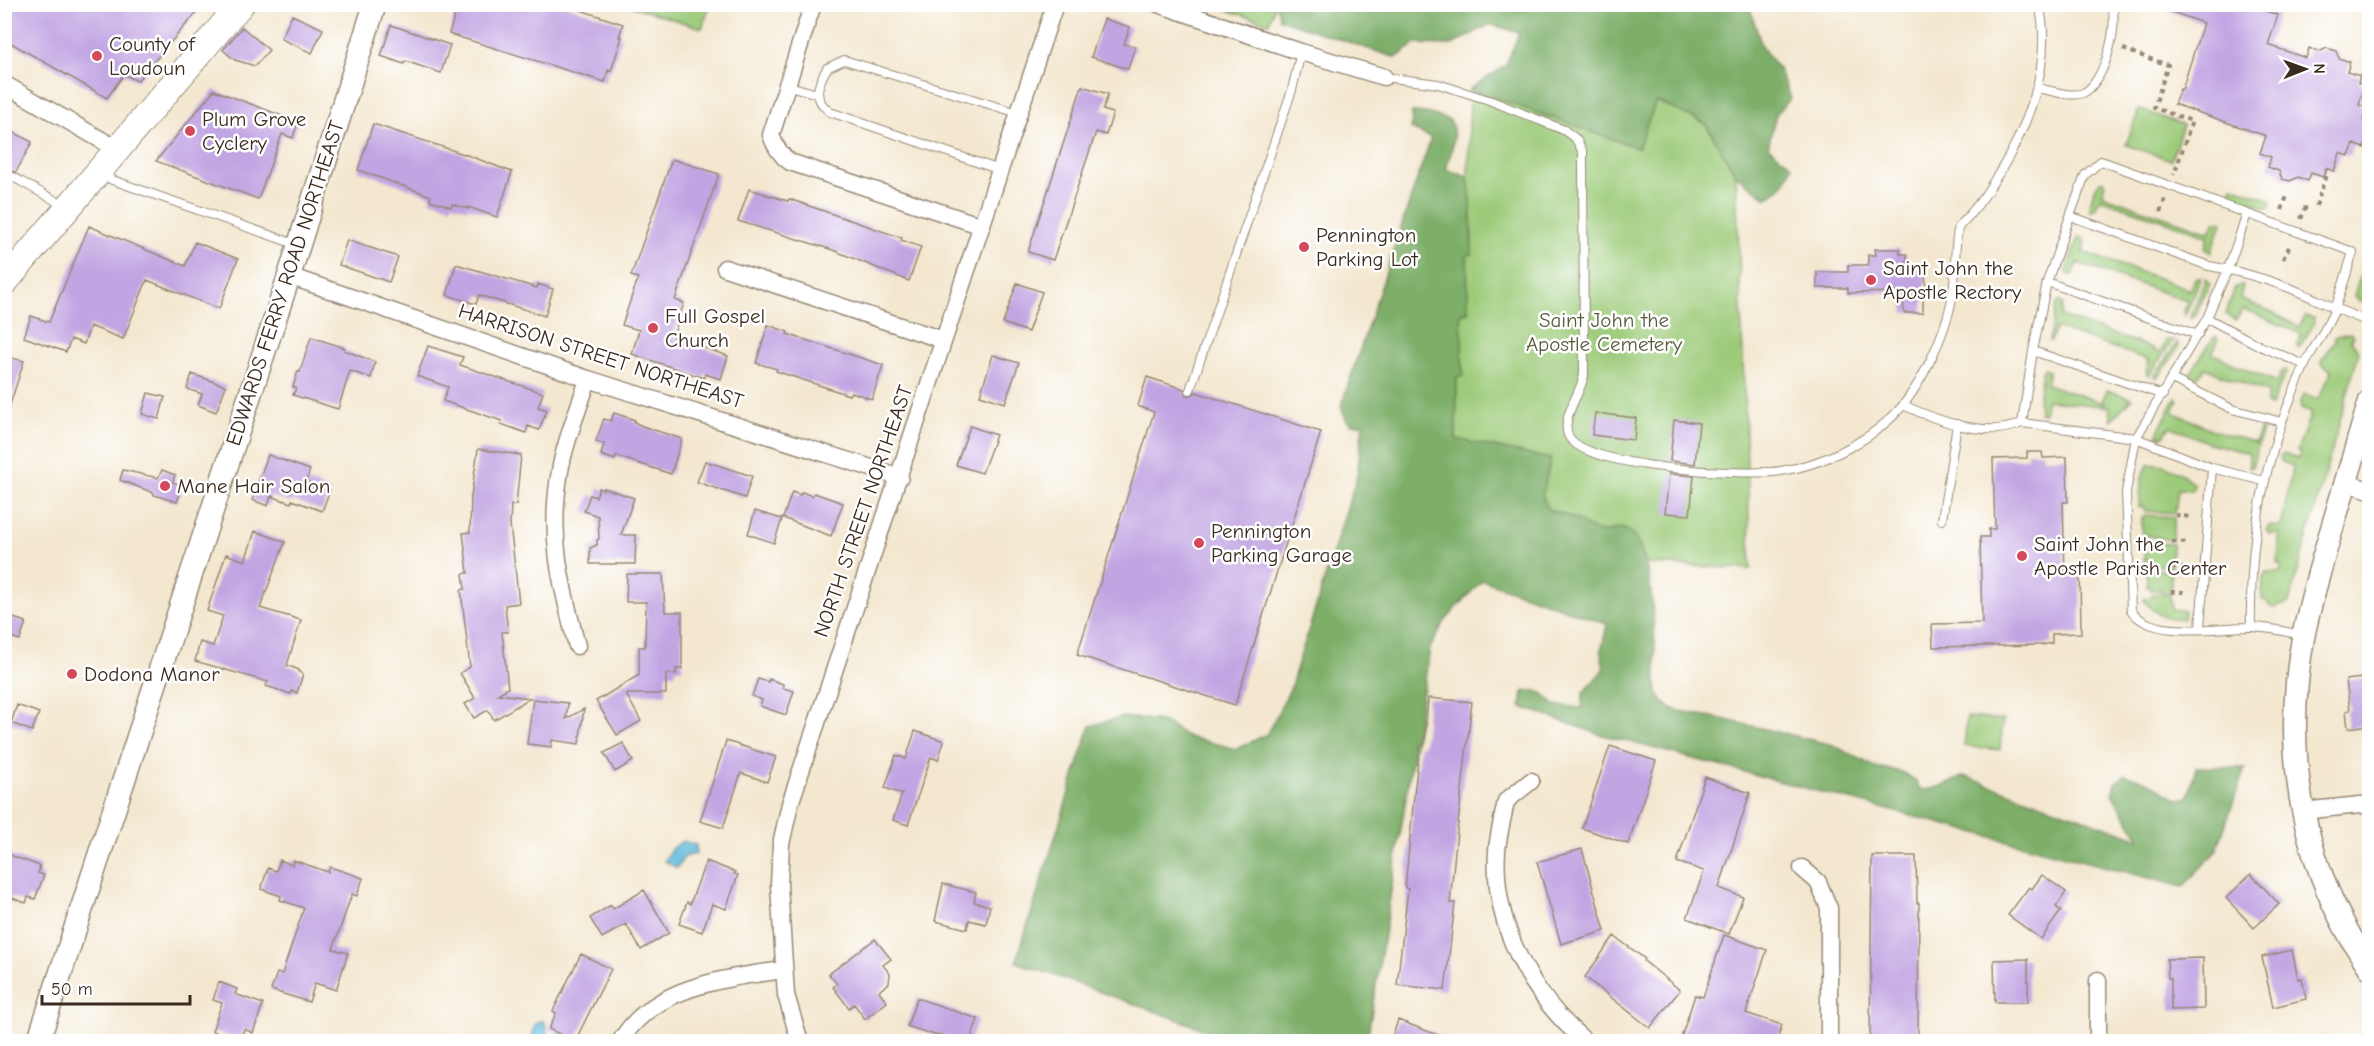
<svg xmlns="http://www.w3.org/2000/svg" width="2374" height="1046" font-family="'Comic Neue',sans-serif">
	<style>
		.green { fill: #9ccb79; stroke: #6c7a4c; stroke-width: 1.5 }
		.forest { fill: #7daf69; stroke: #5c6c44; stroke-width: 1.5 }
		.water { fill: #5db9db; stroke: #4c727c; stroke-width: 1.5 }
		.building { fill: #c1a4e2 }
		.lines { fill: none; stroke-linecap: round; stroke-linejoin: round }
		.lane-casing { stroke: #978876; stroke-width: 10 }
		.street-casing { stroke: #978876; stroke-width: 19 }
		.secondary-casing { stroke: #978876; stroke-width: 25 }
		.primary-casing { stroke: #978876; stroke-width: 28 }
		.path { stroke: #978876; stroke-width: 4; stroke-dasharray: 4.5 4.5; stroke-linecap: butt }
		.lane { stroke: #fff; stroke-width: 8 }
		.street { stroke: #fff; stroke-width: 16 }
		.secondary { stroke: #fff; stroke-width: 22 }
		.primary { stroke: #fff; stroke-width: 26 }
		.poi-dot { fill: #d1495b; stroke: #fff; stroke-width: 2 }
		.labels { text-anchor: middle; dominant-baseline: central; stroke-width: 5; stroke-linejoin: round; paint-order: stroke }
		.poi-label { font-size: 21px; fill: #3b2a1e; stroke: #fff; text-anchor: start }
		.street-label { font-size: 21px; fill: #3b2a1e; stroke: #fff }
		.park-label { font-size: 21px; fill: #585a39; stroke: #fff }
	</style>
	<rect width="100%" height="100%" fill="#fff"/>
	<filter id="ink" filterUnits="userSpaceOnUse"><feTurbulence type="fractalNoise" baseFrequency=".0167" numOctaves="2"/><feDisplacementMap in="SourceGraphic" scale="12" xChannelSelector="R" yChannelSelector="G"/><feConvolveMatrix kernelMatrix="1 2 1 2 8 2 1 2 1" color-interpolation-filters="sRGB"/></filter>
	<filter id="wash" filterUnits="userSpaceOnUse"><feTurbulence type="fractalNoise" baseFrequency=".008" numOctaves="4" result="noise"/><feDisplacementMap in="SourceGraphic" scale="24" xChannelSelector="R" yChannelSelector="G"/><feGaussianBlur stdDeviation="1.35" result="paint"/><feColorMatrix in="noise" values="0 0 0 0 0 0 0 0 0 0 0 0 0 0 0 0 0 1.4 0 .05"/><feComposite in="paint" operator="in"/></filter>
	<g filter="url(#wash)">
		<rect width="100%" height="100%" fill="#f3e7cf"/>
		<path class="green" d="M627,5L710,4V5L702,28Z
			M1211,5H1275L1269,23Z
			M1470,89L1638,148L1656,101L1705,123L1736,175L1751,569L1647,564L1631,533L1622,528L1600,532L1587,527L1575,519L1549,510L1542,496L1456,439L1457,376H1463L1461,313L1468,312L1467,254H1471V200L1468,177Z
			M2139,109L2183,125L2171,160L2126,145Z
			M2102,180L2105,182L2102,195L2210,232L2215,221H2223L2211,253L2205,248L2208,236L2100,199L2095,209L2091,211C2088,203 2095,184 2102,180Z
			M2232,186L2272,200L2270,207L2267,208L2229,195Z
			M2081,237L2085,241L2083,252L2187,288V290L2191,289L2195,278L2201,277L2185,316L2184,311L2187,301L2078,263L2073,275L2067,274L2066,270L2078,238Z
			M2369,256V300L2359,302L2354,296L2360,276Z
			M2206,278L2210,284L2195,316L2190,318Z
			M2241,285L2243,286L2240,299L2272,312L2299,327L2305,316L2313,318L2314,324L2299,348L2297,347L2301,334L2244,309L2235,320L2226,314L2235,287Z
			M2060,301L2063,305L2061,316L2155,349L2154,351L2160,353L2166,340H2173L2149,376L2146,373L2149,360L2056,328L2051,341H2049L2057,303Z
			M2351,333L2354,336L2351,340L2359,352L2289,603L2274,608L2269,606L2267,601L2262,600L2263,577L2266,572H2281V565L2278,564L2279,534H2269L2266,530L2269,526L2281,527L2293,466L2282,462L2280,457L2284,454L2298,459L2300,452L2297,451L2311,413L2301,409L2300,403L2305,394L2318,399L2332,371L2323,365L2321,361L2336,340L2334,338L2336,336Z
			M2214,337H2217L2218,341L2212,353L2244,369L2277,382L2282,371L2287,370L2271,406L2266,404L2268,392L2233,380L2205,368L2198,377L2194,378L2191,375V372Z
			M2177,342L2179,346L2159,377H2154Z
			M2045,368L2049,371L2046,384L2106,404L2102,401L2107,390L2132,398L2111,420L2110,407L2047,400L2044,413H2039L2038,400L2042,371Z
			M2176,397L2178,400L2173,412L2210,429L2255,443L2259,430H2262L2252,467L2249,468V453L2209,443L2170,426L2164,436H2158L2157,434Z
			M2149,464C2164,462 2183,473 2194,484L2192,490L2178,489L2175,513L2145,511L2144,507H2139L2142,476Z
			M2146,515L2174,517L2172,540L2142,535V517H2145Z
			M2147,542L2172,544L2171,567L2149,565V562L2144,561V545H2147Z
			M2149,569L2171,571V591L2151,590V587H2147L2146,572H2149Z
			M2152,594H2170L2171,609L2184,611V618C2168,621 2150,612 2143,598L2151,597Z
			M1967,717L2003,720L2000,750L1964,746Z"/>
		<path class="forest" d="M1277,5H1749L1762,47L1778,69L1791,98L1776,114L1768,147L1792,165C1788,180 1780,191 1766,198L1736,175L1705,123L1656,101L1638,148L1470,89L1506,65L1519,33L1490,24L1452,45L1415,44L1396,58L1279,19Z
			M1412,112L1427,113L1450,120C1458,138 1451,152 1446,169L1468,177L1471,200L1472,254L1467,255L1468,312L1461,313L1463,376L1457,377L1456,439L1551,459L1542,496L1549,510C1558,513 1568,515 1575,519C1583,523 1591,531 1600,532C1611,533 1621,524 1631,533C1657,559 1654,655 1657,692L1664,703L1675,710L1722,719L1833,745L1875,767L1902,772L1916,781L1919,789C1931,792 1953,782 1964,776L2140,839L2112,794L2115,783L2125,775L2147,781L2178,799L2188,797L2196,767L2245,768L2217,850L2183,887L1599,734L1521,707L1523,692C1536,688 1546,693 1554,705L1582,708L1583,693L1604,669L1601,652L1607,624L1482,580L1445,621L1430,648L1367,1041H1238L1016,962L1090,726L1122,717L1163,721L1188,737L1237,749L1267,734L1290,689L1357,476L1363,424H1351L1346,419L1341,406L1431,138L1411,129Z"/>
		<path class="water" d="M683,841L696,845V854L684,857L677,868L664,861L672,848Z
			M541,1020L545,1023L549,1041H531L535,1025Z"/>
		<g id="blocks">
			<path class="building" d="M4,4H204L137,81L124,74L107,98L4,39Z
				M458,4H562L623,24L619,37H622L611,71L608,70L605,82L449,34Z
				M2159,4H2264L2262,10L2278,15L2268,45L2306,58L2309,48L2319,52L2327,48L2336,51L2339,58L2350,62L2347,72L2360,76L2358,83L2365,85L2359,105L2367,108L2363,120L2370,122V132L2364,148L2354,144L2349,156L2340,153L2334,171L2326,168L2323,177L2311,173L2308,181L2298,177L2290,181L2282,179L2279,171L2268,167L2271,157L2260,153L2266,136L2174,104L2180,89L2182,90L2203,23L2158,7Z
				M292,15L323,29L312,53L281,39Z
				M1104,19L1130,27L1124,44L1135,47L1128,69L1091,57Z
				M391,25L450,45L441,73L405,61L404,64L381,56Z
				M242,27L269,50L255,66L235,60L223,50Z
				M1082,86L1108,94L1103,110L1113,113L1106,135L1096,132L1053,260L1028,252Z
				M214,90L298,122L293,138L282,134L258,199L156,161Z
				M373,124L467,155L512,172L497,217L468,207V209L452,204L451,207L430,200L431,196L358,170Z
				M4,127L32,142L16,172L10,171L7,174V180L10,183L4,193Z
				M672,159L719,174L675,300L684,303L673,337L728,356L721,379L705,374L704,378L632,354L639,330L622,325L638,278L631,276Z
				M749,189L788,201L789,199L902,238L901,240L921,247L909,281L833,250L738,221Z
				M89,226L185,266L195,242L238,259L219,309L147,280L123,339L90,326L84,344L71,339L66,352L24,337L31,316L49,322Z
				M347,240L398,257L389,282L339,265Z
				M1875,249H1900V254H1907V265H1925L1926,293H1923V313H1904L1903,292L1848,293V288H1817V272H1848V265H1868V255H1876Z
				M456,264L537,288L538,284L553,289L545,316L479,295L476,304L447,295Z
				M1017,283L1042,292L1028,332L1003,323Z
				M768,325L788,332L787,334L883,365L872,399L851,392L849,395L776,371L777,369L756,363Z
				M311,337L345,348L344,350L375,362L371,378L350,371L338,409L293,395L296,388L293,387L298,371L300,372Z
				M428,346L463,357L460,365L543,393L538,407L547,410L539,430L528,426L526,433L501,424L502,421L443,401L448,387L417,376Z
				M993,355L1019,363L1005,403L980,395Z
				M4,356L24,361L8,411H4Z
				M192,374L226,386L216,412L198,405L202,394L187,389Z
				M1147,377L1184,389L1185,394L1189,396L1196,392L1321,432L1235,705L1077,655L1154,412L1138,406Z
				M148,393L165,397L159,419L142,414Z
				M614,413L635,420L634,422L642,426L682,439L671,474L616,456L615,460L601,455L604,444L596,441L604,419L611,421Z
				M1595,413L1636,418L1634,440L1592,435Z
				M1674,420L1699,423L1695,464L1670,461Z
				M970,426L996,435L982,473L956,465Z
				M478,449L521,455L516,505H511L510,524L519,603L505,605L508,632H502L508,688L498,694L530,698L494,720L488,710L474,718L465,704L475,698L460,673L470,667L461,590L465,589L463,574L468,573L463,533L470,532L471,497Z
				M2027,452H2042L2043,458L2067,457L2068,502H2063L2065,575L2080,574L2081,633L2052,634V643L2041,645L1933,647L1932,624L1982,623L1980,537H1989V529H1995L1993,459L2027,458Z
				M268,455L310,470L306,481L330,490L322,511L292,500L291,503L271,496L268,506L252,500Z
				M705,461L752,476L745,498L697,482Z
				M123,470L158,478L162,470L175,475L173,482L183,486L177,502L154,495V493L120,480Z
				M1669,474L1694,476L1690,515L1665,513Z
				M599,488L603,490L604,488L634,498L621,535H636L635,564H590V548L597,545V540L599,539L598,516L584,511L590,495L596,497Z
				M792,492L800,495L802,492L812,496L814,493L843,503L831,536L783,518Z
				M755,511L782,519L774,543L748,534Z
				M255,531L285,542L260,608L301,620L287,665L299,670V672L303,674L297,693L292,691L291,694L266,686L268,682L195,661L200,642L213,646L223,616L207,611L226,554L245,561Z
				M627,574H663L665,612H682V669H676V674H666V694H626L641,721L617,735L596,701L639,675V647H645L646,602H626Z
				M4,615L26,622L20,640L4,635Z
				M2370,677V725L2348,728L2346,711L2350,710L2346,680Z
				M758,679L768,682L769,679L783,684V688L794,691L786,715L760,706L762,700L752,696Z
				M1428,698L1472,702L1456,841L1450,903H1455L1445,990L1397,985L1408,889L1405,888L1415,786L1420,745H1424Z
				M533,699L568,703L566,719L584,709L579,744L552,740L551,747L527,744Z
				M17,705L39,713L32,731L11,723Z
				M915,731L944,741L938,760L931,757L908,825L893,820L902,794L885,788L896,755L906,759Z
				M726,741L776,757L767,782L741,773L723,828L700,821Z
				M623,743L633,761L615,772L604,753Z
				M1610,746L1656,761L1628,844L1582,828Z
				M1705,777L1750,793L1719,888L1743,897L1729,934L1687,918L1704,871L1677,862Z
				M1582,849L1605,931L1561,944L1537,862Z
				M4,853L40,866L38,873L44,875L35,899L28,897L26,903L4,895Z
				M1872,856H1916L1917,903H1919L1918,1039H1870Z
				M280,860L292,865L293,860L328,872L330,867L363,878L357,896L352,894L333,949L348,953L336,990L315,983L309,1002L271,990L277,973L282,974L304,908L280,900L281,896L261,889L268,868L276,871Z
				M706,861L735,872L734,874L738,875L726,909L712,904L702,932L679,924L687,902L690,904Z
				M2251,874L2279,904L2254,928L2226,898Z
				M2042,875L2066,892L2056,907L2061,911L2041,939L2008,915L2029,887L2032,889Z
				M943,884L976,892L974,902L990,906L986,924L969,920L967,929L935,921Z
				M644,890L669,933L641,950L626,924L602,938L590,918L611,905L613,909Z
				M1724,935L1767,950L1746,1013L1782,1025L1777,1041H1690L1681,1038L1695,995L1703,997Z
				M1614,936L1645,959L1644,961L1680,990L1650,1028L1585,977Z
				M875,939L891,959L883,965L890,974L889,983L879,991L887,1002L865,1019L854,1004L849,1008L833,987L837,984L829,974Z
				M2292,950L2298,979L2302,978L2306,999L2273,1007L2262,957Z
				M581,954L611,969L575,1041H573L549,1029L556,1013L553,1011Z
				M2203,958L2204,1009L2171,1010V978H2168L2167,959Z
				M2028,959V1002H1995L1994,960Z
				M219,982L237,989L235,994L263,1004L253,1033L244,1029L240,1040L212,1031L222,1003L213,1000Z
				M917,998L978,1019L970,1041H961L938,1034L937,1036L907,1026Z
				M1398,1020L1451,1040L1450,1041H1391Z"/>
		</g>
	</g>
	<g filter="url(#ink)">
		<use href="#blocks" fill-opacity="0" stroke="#978876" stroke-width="1.5"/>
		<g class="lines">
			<g class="lane-casing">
				<path id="lane" d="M1384,77L1438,84L1489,100L1564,130L1576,139L1583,152L1584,375C1581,393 1561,417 1568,435C1582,469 1747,476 1781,471C1820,465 1862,445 1891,418C1921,390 1950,326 1954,285C1955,274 1955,234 1959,227C1962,222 1968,218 1971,213C1979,204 1986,194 1992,184C2026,133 2054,65 2039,4
					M786,85L817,94
					M2037,88C2050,90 2071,98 2083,93C2104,84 2120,25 2111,4
					M1000,170L830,112C812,98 817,86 827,68L844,60L1018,113
					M101,176L298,245
					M13,177L65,206
					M2070,216L2047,282L2033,351L2022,423L2136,438L2207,318L2228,269L2247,214
					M2047,282L2198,335
					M2207,318L2260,346L2305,365
					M2033,351L2163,395
					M2172,379L2232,409L2282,422
					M1190,390L1292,90L1301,52
					M1903,405C1938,421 1986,439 2022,423
					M2264,481L2212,468L2136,438L2126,492L2131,610C2152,641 2219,626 2252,627C2270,628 2286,631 2303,636
					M1942,520L1957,424
					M2251,627C2249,533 2265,451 2305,365C2314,346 2327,328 2335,309C2342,290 2347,271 2353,252L2101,161L2085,175L2070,216L2209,266C2235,270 2262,278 2287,287C2315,298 2341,312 2370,322
					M2200,628L2212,468"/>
			</g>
			<g class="street-casing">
				<path id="street" d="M813,4L771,135C775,147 780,155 790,162L982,226
					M1158,4L1301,52L1384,77
					M4,84L117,149
					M725,268L943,340
					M289,276L588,379L900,477
					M2346,483L2370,490
					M577,646C561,584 548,536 560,471C565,440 579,409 588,379
					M1531,781L1506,801C1503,818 1498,835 1497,851C1492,924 1531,996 1586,1042
					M2302,811L2370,804
					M1802,868L1818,882L1829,908V1042
					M620,1042C652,986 726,978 783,970
					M800,1042L786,995L779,885L781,844L790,804L1055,4
					M2098,1042V980"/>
			</g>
			<g class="secondary-casing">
				<path id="secondary" d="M2370,401C2356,449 2341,497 2327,545C2318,576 2309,607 2303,638C2282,756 2302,868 2370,968
					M38,1042L289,276L375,4"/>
			</g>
			<g class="primary-casing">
				<path id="primary" d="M4,283L241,4"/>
			</g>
			<path class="path" d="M2123,49L2168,65L2154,108L2192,121L2174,175
				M2316,206L2327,172H2325
				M2282,210L2287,196
				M2160,212L2166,196
				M2301,219L2307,203
				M2283,259L2291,243
				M2175,515L2191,517
				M2172,542L2188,543
				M2171,568H2188
				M2171,592H2187"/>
			<use href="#lane" class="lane"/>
			<use href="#street" class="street"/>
			<use href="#secondary" class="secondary"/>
			<use href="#primary" class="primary"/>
		</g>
	</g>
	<g class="poi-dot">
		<circle cx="97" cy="56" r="6"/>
		<circle cx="190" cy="131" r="6"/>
		<circle cx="1304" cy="247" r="6"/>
		<circle cx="1871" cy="280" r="6"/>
		<circle cx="653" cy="328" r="6"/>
		<circle cx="165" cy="486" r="6"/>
		<circle cx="1199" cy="543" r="6"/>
		<circle cx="2022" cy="556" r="6"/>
		<circle cx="72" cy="674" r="6"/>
	</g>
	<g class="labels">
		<g class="poi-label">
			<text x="109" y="44">County of<tspan x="109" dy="24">Loudoun</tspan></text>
			<text x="202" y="119">Plum Grove<tspan x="202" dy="24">Cyclery</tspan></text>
			<text x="1316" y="235">Pennington<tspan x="1316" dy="24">Parking Lot</tspan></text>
			<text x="1883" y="268">Saint John the<tspan x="1883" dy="24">Apostle Rectory</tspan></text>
			<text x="665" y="316">Full Gospel<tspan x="665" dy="24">Church</tspan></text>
			<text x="177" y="486">Mane Hair Salon</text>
			<text x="1211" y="531">Pennington<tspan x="1211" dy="24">Parking Garage</tspan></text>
			<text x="2034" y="544">Saint John the<tspan x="2034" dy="24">Apostle Parish Center</tspan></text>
			<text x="84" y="674">Dodona Manor</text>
		</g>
		<g class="street-label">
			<text transform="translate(285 283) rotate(-72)">EDWARDS FERRY ROAD NORTHEAST</text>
			<text transform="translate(601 356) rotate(18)">HARRISON STREET NORTHEAST</text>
			<text transform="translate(863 511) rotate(-71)">NORTH STREET NORTHEAST</text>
		</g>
		<g class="park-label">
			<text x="1604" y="320">Saint John the<tspan x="1604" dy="24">Apostle Cemetery</tspan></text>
		</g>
	</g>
	<rect width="2374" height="1046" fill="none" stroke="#fff" stroke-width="24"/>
	<g transform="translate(2305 69) rotate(89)" stroke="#ffffff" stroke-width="4.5" paint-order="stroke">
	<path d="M0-4.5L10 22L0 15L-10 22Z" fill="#3b2a1e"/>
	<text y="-9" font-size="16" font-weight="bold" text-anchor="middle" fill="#3b2a1e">N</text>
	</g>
	<path d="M42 995v9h148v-9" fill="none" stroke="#3b2a1e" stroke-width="3"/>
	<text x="51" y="995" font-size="18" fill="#3b2a1e" stroke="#ffffff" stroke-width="4.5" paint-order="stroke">50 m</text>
</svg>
